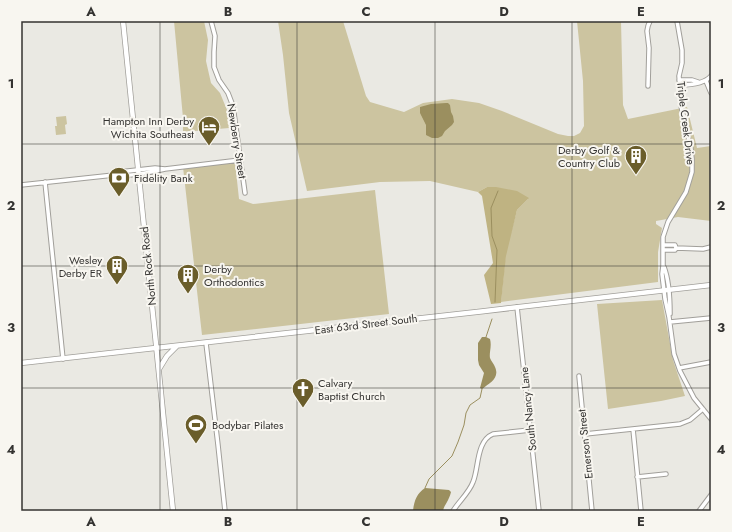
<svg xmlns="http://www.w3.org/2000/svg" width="732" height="532" font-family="Jost,sans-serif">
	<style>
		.green { fill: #ccc4a0 }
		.forest { fill: #bfb382 }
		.water { fill: #9b8f5f }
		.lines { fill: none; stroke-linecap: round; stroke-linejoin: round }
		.stream { stroke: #9b8f5f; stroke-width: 1 }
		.minor-casing { stroke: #a19f9a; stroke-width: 5.5 }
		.major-casing { stroke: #a19f9a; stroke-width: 6 }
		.minor { stroke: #fff; stroke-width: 3.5 }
		.major { stroke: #fff; stroke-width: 4.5 }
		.grid { fill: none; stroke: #343331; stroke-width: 1; stroke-opacity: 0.55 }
		.labels { text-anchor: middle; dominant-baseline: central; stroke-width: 4; stroke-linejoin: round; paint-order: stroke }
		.poi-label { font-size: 11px; fill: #343331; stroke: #f8f6f0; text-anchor: start }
		.street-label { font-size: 11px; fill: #343331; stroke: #f8f6f0 }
		.neatline { fill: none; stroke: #343331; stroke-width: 1.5 }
		.grid-label { font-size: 13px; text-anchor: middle; font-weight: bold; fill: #343331 }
	</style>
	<rect width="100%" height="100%" fill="#eae9e3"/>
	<path class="green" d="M174,21H204L208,40L206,61L211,83L220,93L227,110L229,128L183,132V118Z
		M278,21H343L366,96L370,102L404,112L423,103L452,99L479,103L502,111L558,134L568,136H574L580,133L584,126L583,81L577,21H621L623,105L628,119L687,107L697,148L711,146V221L678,217L656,221V224L662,228L658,252V282L501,302L506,251L517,210L528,199L487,187L478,192L430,181L380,182L307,191L289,113L283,55Z
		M66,116L67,124L65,125L66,134L56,135L55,126H57L56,117Z
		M235,162L239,199L253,204L375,190L389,314L202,335L183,167Z
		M662,300L673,360L685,396L661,401L608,409L597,304Z"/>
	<path class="forest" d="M487,187H496L517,191L529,198L517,210L506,256L501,303L491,304L484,275L493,263L482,196L478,192Z"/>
	<path class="water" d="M446,103H448L450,105L451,112L453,116L454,122L452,125L445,131L442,136L438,138H432L426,135V125L420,113V107L431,104Z
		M482,337H486L490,339C492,346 489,353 490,358C491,361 494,364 495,367C500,378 490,383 482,389L480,388L484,373L479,365L478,360V343Z
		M425,488L449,490L451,492C449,501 444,505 443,511H413C414,501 417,493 425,488Z"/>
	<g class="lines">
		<path class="stream" d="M495,302L497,250L492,236L491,208L498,191
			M486,337L492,319
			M425,488L429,479L452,456L458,442L464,425L466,413L470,405L480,398L482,389"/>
		<g class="minor-casing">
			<path id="minor" d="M211,21L215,36L214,52V67L219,80L228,93L233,106L245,193
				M677,21L682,50V63L679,76L681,106L691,149L692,159V172L686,192L668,222L663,237V266L662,274L665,299L669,317L674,354L680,371L694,398L711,419
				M679,80H692L698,82
				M706,81L711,93
				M680,85C689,85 704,84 711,76
				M648,86L649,48L647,31L648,26L650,21
				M165,169L155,168L119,172L114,175C127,177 153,172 165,169L240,160
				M45,182L63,359
				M21,185L114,175
				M663,245H675L676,248
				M663,250H675L676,248L703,249L711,247
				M664,267C669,280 670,300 670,314
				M517,307L539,511
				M670,322L711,318
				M206,343L218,445L225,511
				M679,368L711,362
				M579,376L592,511
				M633,429L641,511
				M585,434L680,424L690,420L703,409
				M637,477L666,474
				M453,511C459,501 469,493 473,482C479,468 476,441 493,434L530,430
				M699,511L711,495"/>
		</g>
		<g class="major-casing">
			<path id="major" d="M123,21L173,511
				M21,363C251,339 481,311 711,285
				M159,369L167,356L176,347"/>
		</g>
		<use href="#minor" class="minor"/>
		<use href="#major" class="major"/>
	</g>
	<path class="grid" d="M160,21V511M297,21V511M435,21V511M572,21V511M21,144H711M21,266H711M21,388H711"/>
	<defs>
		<g id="hotel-pin" transform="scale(1.15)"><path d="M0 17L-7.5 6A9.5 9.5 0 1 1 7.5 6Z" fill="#6a5d2a" stroke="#f8f6f0"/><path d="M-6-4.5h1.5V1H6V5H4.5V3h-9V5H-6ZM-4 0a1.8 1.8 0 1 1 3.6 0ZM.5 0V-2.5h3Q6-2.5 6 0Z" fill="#fff"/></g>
		<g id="building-pin" transform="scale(1.15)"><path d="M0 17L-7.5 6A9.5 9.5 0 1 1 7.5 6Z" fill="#6a5d2a" stroke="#f8f6f0"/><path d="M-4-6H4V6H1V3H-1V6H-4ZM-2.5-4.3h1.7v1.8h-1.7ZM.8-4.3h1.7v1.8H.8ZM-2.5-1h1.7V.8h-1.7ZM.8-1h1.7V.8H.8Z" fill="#fff"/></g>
		<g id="bank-pin" transform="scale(1.15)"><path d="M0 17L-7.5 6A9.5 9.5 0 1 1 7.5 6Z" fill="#6a5d2a" stroke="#f8f6f0"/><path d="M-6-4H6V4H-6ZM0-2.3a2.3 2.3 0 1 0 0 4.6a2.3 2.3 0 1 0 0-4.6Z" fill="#fff"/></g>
		<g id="church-pin" transform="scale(1.15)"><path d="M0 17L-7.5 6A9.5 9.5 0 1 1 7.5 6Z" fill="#6a5d2a" stroke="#f8f6f0"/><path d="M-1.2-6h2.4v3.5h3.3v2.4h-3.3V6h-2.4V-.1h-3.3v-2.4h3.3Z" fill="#fff"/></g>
		<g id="stadium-pin" transform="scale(1.15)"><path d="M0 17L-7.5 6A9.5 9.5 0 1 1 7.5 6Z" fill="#6a5d2a" stroke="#f8f6f0"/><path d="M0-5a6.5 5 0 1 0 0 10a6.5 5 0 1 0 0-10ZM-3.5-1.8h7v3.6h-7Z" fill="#fff"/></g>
	</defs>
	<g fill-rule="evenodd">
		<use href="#hotel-pin" x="209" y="127"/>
		<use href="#building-pin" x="636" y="156"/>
		<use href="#bank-pin" x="119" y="178"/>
		<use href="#building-pin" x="117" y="266"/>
		<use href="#building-pin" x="188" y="275"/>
		<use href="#church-pin" x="303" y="389"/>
		<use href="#stadium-pin" x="196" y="425"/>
	</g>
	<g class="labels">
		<g class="poi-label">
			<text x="194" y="121" text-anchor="end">Hampton Inn Derby<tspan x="194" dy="13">Wichita Southeast</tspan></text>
			<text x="620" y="150" text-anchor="end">Derby Golf &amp;<tspan x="620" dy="13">Country Club</tspan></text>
			<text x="134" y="178">Fidelity Bank</text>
			<text x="102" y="260" text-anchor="end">Wesley<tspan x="102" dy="13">Derby ER</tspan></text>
			<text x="204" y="269">Derby<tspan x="204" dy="13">Orthodontics</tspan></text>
			<text x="318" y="383">Calvary<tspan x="318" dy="13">Baptist Church</tspan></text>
			<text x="212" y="425">Bodybar Pilates</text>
		</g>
		<g class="street-label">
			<text transform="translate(686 123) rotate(83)">Triple Creek Drive</text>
			<text transform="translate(237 141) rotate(81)">Newberry Street</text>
			<text transform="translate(148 266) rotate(-96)">North Rock Road</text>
			<text transform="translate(366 324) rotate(-7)">East 63rd Street South</text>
			<text transform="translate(528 409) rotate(-96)">South Nancy Lane</text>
			<text transform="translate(585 444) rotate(-96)">Emerson Street</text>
		</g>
	</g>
	<rect width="732" height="532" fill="none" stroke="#f8f6f0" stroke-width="44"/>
	<rect x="22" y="22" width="688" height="488" class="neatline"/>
	<g class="grid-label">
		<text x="91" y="16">A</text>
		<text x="228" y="16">B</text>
		<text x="366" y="16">C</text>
		<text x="504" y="16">D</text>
		<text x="641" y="16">E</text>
		<text x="11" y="88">1</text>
		<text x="721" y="88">1</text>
		<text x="11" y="210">2</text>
		<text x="721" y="210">2</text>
		<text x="11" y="332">3</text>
		<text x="721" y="332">3</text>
		<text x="11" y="454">4</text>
		<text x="721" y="454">4</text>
		<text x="91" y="526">A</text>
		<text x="228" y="526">B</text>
		<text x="366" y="526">C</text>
		<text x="504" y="526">D</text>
		<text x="641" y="526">E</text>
	</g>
</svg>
